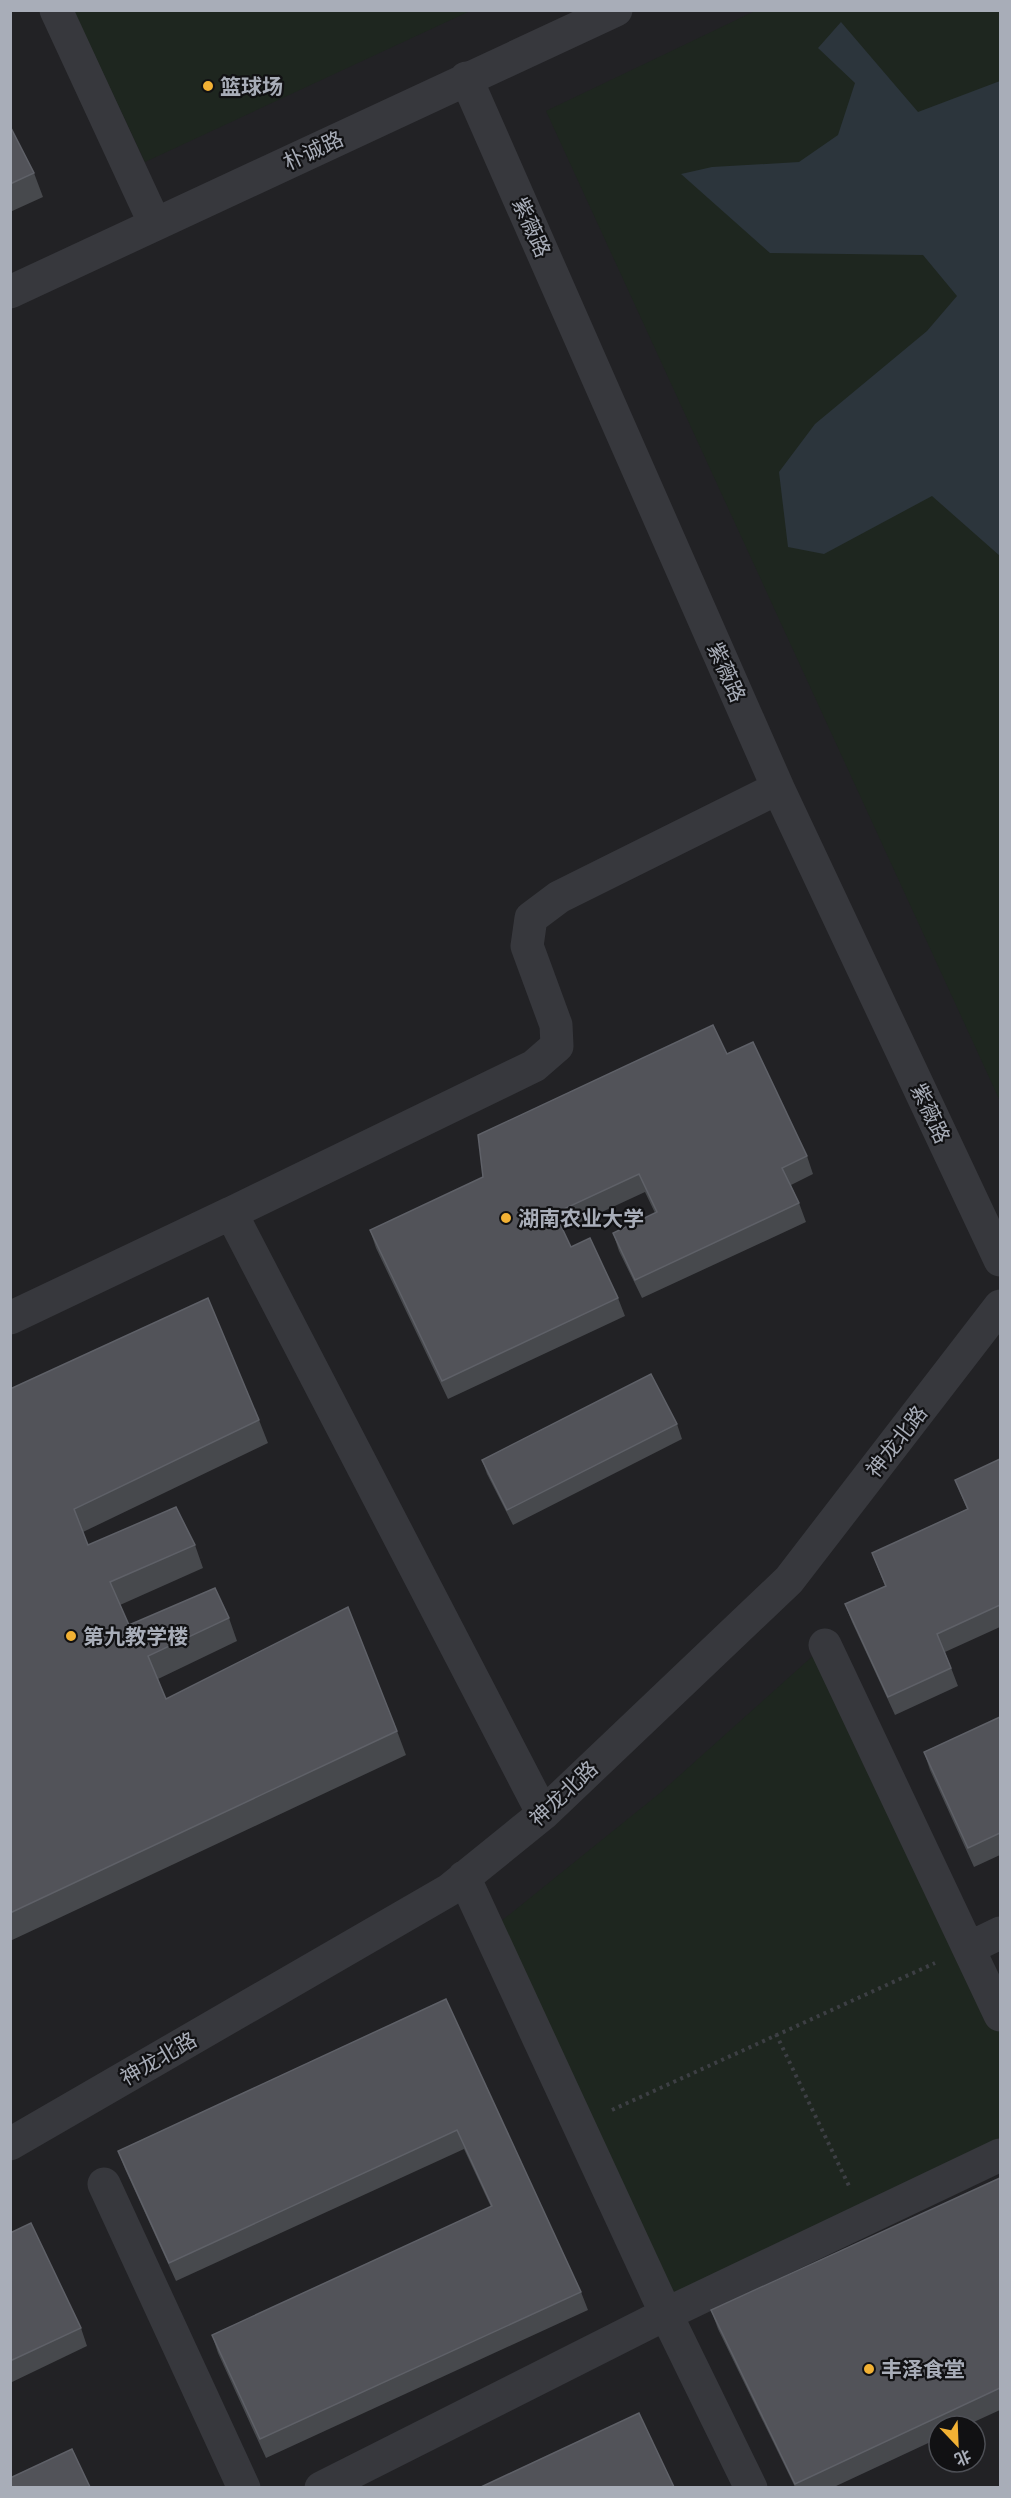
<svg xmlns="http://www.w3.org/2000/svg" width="1011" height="2498" font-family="'Noto Sans','Noto Sans SC',sans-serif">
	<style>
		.built { fill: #222225; fill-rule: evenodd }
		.green { fill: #1e261f }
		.water { fill: #2c353c }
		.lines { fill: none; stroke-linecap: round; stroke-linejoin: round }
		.path { stroke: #3d3f44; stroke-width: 4; stroke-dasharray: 3 4.5; stroke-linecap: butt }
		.street { stroke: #37383d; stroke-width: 33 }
		.wall { fill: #47494d }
		.building { fill: #525359; stroke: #5f6168; stroke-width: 1.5 }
		.poi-dot { fill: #f2b134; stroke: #111113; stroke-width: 2 }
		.labels { text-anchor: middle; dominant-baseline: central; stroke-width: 4.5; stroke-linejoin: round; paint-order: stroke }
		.poi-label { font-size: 21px; font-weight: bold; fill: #a8adb8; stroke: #111113; text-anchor: start }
		.street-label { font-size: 21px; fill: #a8adb8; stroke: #111113 }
	</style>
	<rect width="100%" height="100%" fill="#161618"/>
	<path class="built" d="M11,11H1000V2487L11,2488ZM939,2426H975V2462H939Z"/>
	<path class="green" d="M74,11H470L145,162Z
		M755,11H1000V1101L546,111Z
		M825,1645L1000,2015V2155L666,2314L489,1931L660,1793Z"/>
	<path class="water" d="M841,22L918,112L1000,81V556L932,496L824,554L788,547L779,472L815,424L927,331L957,296L923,255L770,253L681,174L712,167L799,162L838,135L855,83L818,48Z"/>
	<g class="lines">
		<path class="path" d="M776,2034L849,2186
			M612,2110L935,1963"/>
		<path class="street" d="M56,10L155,224
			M466,78L778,788L1000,1260
			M10,292L616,10
			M231,1213L534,1066L557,1046L556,1025L527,946L531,918L559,897L778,788
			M10,1318L231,1213L543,1814
			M825,1645L1000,2015
			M464,1877L666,2314L751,2488
			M969,1948L1000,1933
			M10,2144L449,1890L543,1814L789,1580L1000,1306
			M104,2184L244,2488
			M321,2488L666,2314L1000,2155"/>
	</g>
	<path class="wall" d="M10,126L34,173L43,197L10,212Z
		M727,1054L807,1156L813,1174L791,1185L799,1203L806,1222L642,1298L619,1251L613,1233L655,1213L645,1192L563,1230L571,1247L618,1298L625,1316L448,1399L376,1248L370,1230L483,1177Z
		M10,1389L259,1420L268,1443L83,1532L88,1545H195L203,1568L120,1605L129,1625L229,1618L237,1641L158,1679L166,1699L397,1731L406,1755L10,1941Z
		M677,1424L682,1439L513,1525L487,1474L482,1460Z
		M1000,1459V1627L945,1652L958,1686L895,1715L852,1622L845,1604L885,1586L872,1553L967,1509L955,1480Z
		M1000,1717V1855L974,1867L930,1770L924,1752Z
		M446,1999L581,2292L588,2310L266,2458L218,2353L212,2335L491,2207L464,2149L176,2281L125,2169L118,2151Z
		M1000,2178V2410L965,2426H939V2438L834,2487H795L718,2329L711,2310Z
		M10,2233L81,2328L87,2346L10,2383Z"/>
	<path class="building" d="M10,126L34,173L10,184Z
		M713,1025L727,1054L753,1042L807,1156L782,1168L799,1203L635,1280L613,1233L657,1212L639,1174L555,1213L571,1247L590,1238L618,1298L442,1381L370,1230L483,1177L478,1135Z
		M208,1298L259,1420L74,1509L88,1545L176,1507L195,1545L110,1582L129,1625L215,1588L229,1618L148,1656L166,1699L348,1607L397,1731L10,1913V1389Z
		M651,1374L677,1424L507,1510L482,1460Z
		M1000,1459V1605L937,1634L951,1668L888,1697L845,1604L886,1586L872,1553L968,1509L955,1480Z
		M1000,1717V1833L968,1848L924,1752Z
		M446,1999L581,2292L260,2439L212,2335L492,2206L457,2130L169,2263L118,2151Z
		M1000,2178V2388L795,2484L711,2310Z
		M31,2223L81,2328L10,2361V2233Z
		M639,2413L674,2487H481Z
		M72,2449L90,2487H10V2478Z"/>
	<g class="poi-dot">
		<circle cx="208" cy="86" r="6"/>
		<circle cx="506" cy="1218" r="6"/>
		<circle cx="71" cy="1636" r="6"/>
		<circle cx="869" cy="2369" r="6"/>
	</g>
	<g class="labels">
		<g class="poi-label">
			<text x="220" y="86">篮球场</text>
			<text x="518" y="1218">湖南农业大学</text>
			<text x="83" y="1636">第九教学楼</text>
			<text x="881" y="2369">丰泽食堂</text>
		</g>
		<g class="street-label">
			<text transform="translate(313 150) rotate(-25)">朴诚路</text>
			<text transform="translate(532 227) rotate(66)">紫薇路</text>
			<text transform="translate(727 672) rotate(66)">紫薇路</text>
			<text transform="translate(931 1113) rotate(65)">紫薇路</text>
			<text transform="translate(896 1441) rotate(-52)">神龙北路</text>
			<text transform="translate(563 1793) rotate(-43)">神龙北路</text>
			<text transform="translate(158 2058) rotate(-30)">神龙北路</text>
		</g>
	</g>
	<rect width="1011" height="2498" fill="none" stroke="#a8adb8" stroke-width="24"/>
	<g transform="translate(957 2444) rotate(157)"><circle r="28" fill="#111113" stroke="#4d4f55" stroke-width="1.5"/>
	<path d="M0-4.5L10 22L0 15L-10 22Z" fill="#f2b134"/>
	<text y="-9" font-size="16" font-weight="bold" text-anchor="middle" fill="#a8adb8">北</text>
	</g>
</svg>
